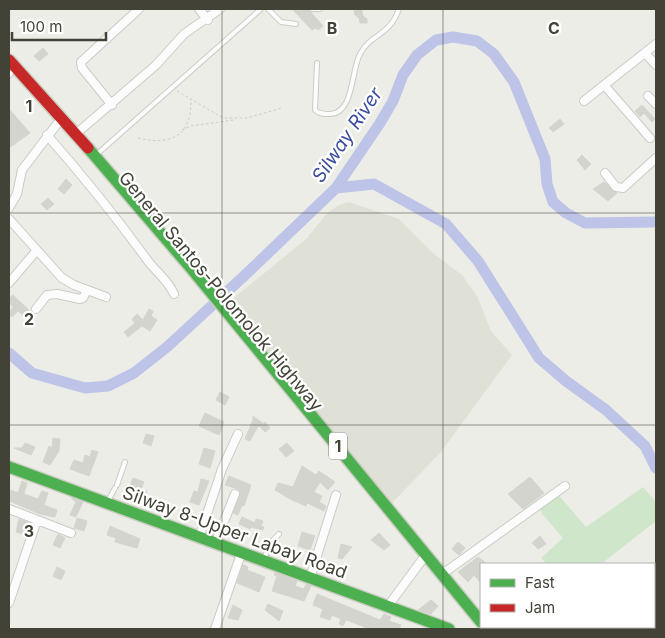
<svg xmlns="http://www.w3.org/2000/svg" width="665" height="638" font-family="Inter,sans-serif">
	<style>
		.residential { fill: #e0e1d6 }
		.green { fill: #d0e6ca }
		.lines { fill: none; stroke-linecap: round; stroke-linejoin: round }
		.river { stroke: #bdc4e7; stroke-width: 11 }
		.building { fill: #d4d4ce; stroke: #d5d5ce }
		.lane-casing { stroke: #cbcbc6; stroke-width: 6 }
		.street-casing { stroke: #cbcbc6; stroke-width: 10 }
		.fast-casing { stroke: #caccc0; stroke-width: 14 }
		.jam-casing { stroke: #caccc0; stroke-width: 14 }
		.path { stroke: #cbcbc6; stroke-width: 1; stroke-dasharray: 2.5 2.5; stroke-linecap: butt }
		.lane { stroke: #fcfcfc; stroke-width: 4 }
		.street { stroke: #fcfcfc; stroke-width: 8 }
		.fast { stroke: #4caf50; stroke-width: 11 }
		.jam { stroke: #c62828; stroke-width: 11 }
		.grid { fill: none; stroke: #424236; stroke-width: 1; stroke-opacity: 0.55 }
		.labels { text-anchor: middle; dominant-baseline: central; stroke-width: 4.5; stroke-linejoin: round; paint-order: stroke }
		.shield { fill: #fff; stroke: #7b7b72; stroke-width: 1 }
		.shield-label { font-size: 16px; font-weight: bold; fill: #424236 }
		.street-label { font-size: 18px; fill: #424236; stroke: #fff }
		.water-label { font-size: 19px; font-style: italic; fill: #3c4ca0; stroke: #fff }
		.grid-label { font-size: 16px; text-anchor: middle; font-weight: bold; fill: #424236; stroke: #fff; stroke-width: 4.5; stroke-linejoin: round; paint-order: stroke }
	</style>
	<rect width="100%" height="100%" fill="#edede8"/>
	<path class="residential" d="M349,202L399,219L434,254L462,275L477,296L491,331L512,355L441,452L391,504L229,302L307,238L327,213L339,205Z"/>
	<path class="green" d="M643,487L656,502V521L601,564H547L541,558L563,538L543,515L538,505L556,492L586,527Z"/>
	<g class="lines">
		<path class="river" d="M336,188L374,184L446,224L478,261L539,358L566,381L606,410L645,446L656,468
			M9,353L32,373L85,388L108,386L134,373L167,347L243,277L336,188L380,123L393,101L403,75L417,55L436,40L453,37L477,41L494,54L514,82L545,159L547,184L553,202L566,213L585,223L656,222"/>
	</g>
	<path class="building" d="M292,9H308L323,26L318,30L316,28L312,30Z
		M354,9L362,11L363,16L367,19V23H360L359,18L355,15Z
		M43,48L48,54L39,61L34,56Z
		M642,105L655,119L652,122L644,113L640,117L635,111Z
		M9,109L30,133L9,148Z
		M560,119L564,124L553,132L549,128Z
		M582,155L591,164L585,170L577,160Z
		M66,179L72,185L64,194L58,189Z
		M604,182L617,193L608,201L593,189Z
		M48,198L54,204L47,210L41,204Z
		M13,295L34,315L29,320L18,311L12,317L9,314L13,307L9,302V298Z
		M149,309L153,311L151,316L157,320L150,331L142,326L128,337L124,332L135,323L132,319L137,314L143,320Z
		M220,392L229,397L225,405L216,400Z
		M205,413L224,422L219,435L199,426Z
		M253,416L264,424L265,422L270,428L265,432L259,426L257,428L250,441L245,439L253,420Z
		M146,434L154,436L151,446L143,443Z
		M53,438L60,439L59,451L50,465L43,462L49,446L52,448Z
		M25,443L35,447L31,455L14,448H22Z
		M287,443L294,451L286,457L279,449Z
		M204,448L215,451L210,468L199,464Z
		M92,450L98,452L89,476L70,469L74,460L83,463L85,455L90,457Z
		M302,466L316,475L319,471L335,482L328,490L320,482L314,492L322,496L319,502L326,506L324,511L307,503L306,506L292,500L275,490L278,483L293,487Z
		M229,476L251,485L244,506L242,505L238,515L233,513L240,493L238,489L225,485Z
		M530,477L544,493L523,509L508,494Z
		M133,478L144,482L141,489L147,491L143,499L138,497L139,494L128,490Z
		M201,479L209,481L199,505L190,502L194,491L198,492Z
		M22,481L27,483L24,494L38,499L42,491L48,493L44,505L57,510L55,517L40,514L9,501L11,490L18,493Z
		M71,498L83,502L76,517L70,515L76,502Z
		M242,517L255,523L256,519L263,521L261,526L264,527L263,530L251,527L250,529L239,524Z
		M77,518L87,521L84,531L74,528Z
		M19,519L30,523L26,535L16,532Z
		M110,526L140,539L137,548L115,542L116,538L107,535Z
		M302,532L315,536L310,550L298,546Z
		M379,533L390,545L384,550L371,540Z
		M58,534L65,538L60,548L53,545Z
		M540,536L546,544L538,549L532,543Z
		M458,542L465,548L459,555L452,549Z
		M341,544L352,547L342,559L338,558Z
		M478,557L487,564H481V583L474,575L468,582L458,572Z
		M243,565L248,567L247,570L265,577L259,592L237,583Z
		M57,567L65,571L61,580L53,576Z
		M275,573L297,581L295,586L304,589L306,584L311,586L304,601L272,591L277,576L274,575Z
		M317,594L380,620L384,614L391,617L389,621L401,625L399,629H364L365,627L346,620L343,626L339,624L341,619L332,615L330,620L320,617L323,609L313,605Z
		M431,600L438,606L431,614L418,610Z
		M268,604L283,611L279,621L265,610Z
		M233,605L242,610L238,620L228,618Z"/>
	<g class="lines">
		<g class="lane-casing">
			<path id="lane" d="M268,9L281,22L296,24
				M312,9H320
				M317,63L315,110C319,114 324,114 329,114C354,115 351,70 360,54C371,33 389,37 399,9
				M9,76L11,73
				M96,155L261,9
				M117,485L125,462
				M108,501L115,488
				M264,559L271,542L279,534
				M515,629L517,627"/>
		</g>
		<g class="street-casing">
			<path id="street" d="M199,9L208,20
				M645,53L656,65
				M605,86L650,138
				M648,96L656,104
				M584,101L656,44
				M112,105L82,68L81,62L139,9
				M77,133L156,65L184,34L220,9
				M47,135C83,176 116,217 148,261C157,273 168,280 174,294
				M605,173L616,187L623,188L656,158
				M9,208L17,194L22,170L57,124
				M9,219L62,278L74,285L106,297
				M9,283L37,250
				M36,309L47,295L57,294L80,299L83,298L87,290
				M9,509L71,533
				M199,538L222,469L238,434
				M215,544L235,494
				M441,575L565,486
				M310,578L336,495
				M9,603L37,520
				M388,606L422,560
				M654,621L656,624
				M591,627L593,629
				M215,629L241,554
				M639,629L642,627"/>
		</g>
		<g class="fast-casing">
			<path id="fast" d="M88,148L190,267L481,622
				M9,467L449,629"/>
		</g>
		<g class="jam-casing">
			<path id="jam" d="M9,60L88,148"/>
		</g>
		<path class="path" d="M177,91L223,118H247L282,108
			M182,130L191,126L234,120
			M138,138C171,146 192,136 191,99"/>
		<use href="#lane" class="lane"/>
		<use href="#street" class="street"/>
		<use href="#fast" class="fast"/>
		<use href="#jam" class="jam"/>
	</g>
	<path class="grid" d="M222,9V629M443,9V629M9,213H656M9,425H656"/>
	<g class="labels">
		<rect class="shield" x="329" y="432.5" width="18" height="27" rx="4"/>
		<g class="shield-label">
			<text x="338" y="446">1</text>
		</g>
		<g class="street-label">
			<text transform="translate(221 291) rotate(50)">General Santos-Polomolok Highway</text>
			<text transform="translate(235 532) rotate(20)">Silway 8-Upper Labay Road</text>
		</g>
		<g class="water-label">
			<text transform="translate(347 135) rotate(-56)">Silway River</text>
		</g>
	</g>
	<g class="grid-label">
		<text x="332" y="34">B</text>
		<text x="554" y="34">C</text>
		<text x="29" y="112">1</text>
		<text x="29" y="325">2</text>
		<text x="29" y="537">3</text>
	</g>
	<rect width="665" height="638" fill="none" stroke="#424236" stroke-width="20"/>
	<rect x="480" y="563" width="175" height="65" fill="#ffffff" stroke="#b3b3af"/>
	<rect x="490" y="579" width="25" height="8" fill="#4caf50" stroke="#b3b3af"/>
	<text x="525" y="588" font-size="15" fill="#424236">Fast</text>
	<rect x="490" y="604" width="25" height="8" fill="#c62828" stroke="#b3b3af"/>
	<text x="525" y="613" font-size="15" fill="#424236">Jam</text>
	<path d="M12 32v8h94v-8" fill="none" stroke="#424236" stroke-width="2.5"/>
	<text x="20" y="32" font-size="15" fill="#424236" stroke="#ffffff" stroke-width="4" paint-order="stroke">100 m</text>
</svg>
